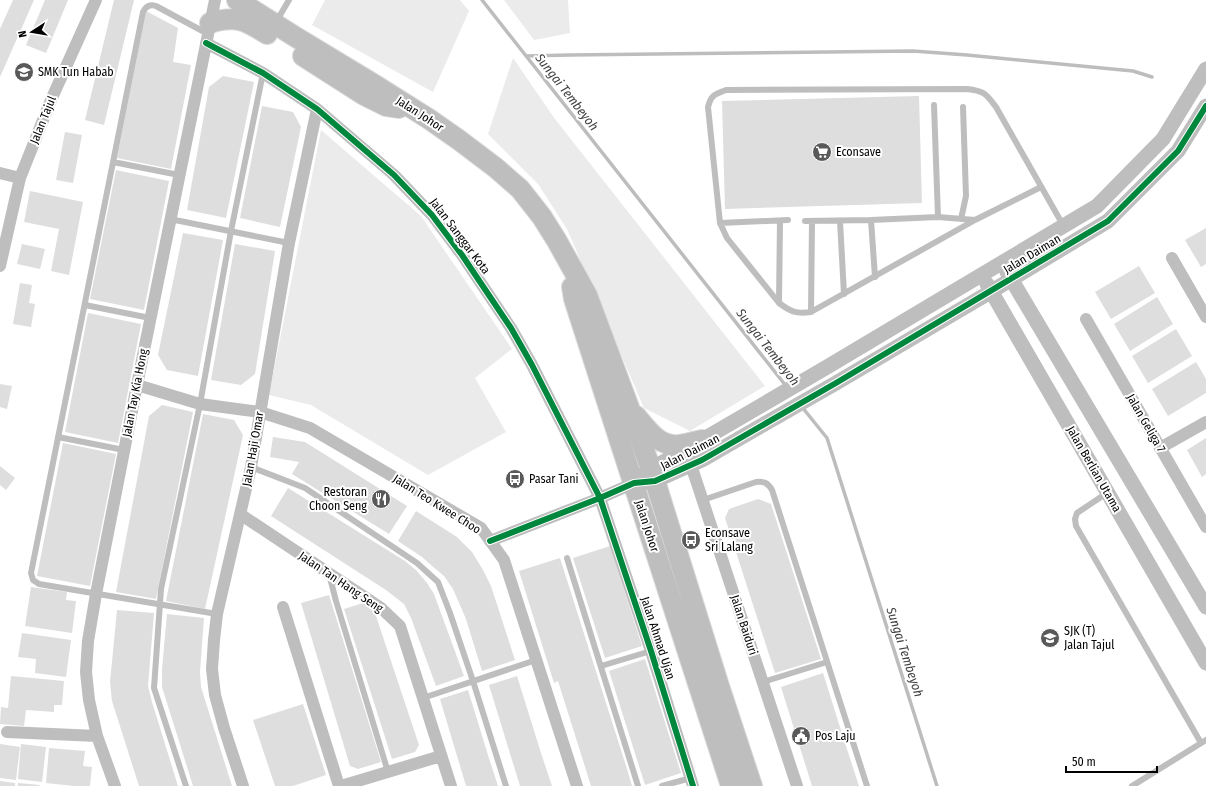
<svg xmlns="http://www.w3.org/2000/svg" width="1206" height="786" font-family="'Fira Sans Condensed',sans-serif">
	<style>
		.green { fill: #ebebeb }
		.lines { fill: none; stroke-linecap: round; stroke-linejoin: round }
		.stream { stroke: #bdbdbd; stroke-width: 3.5 }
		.building { fill: #dedede }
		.trunk-casing { stroke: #dbdbdb; stroke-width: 22 }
		.service { stroke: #bebebe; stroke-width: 6 }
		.minor { stroke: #bebebe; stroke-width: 12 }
		.tertiary { stroke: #bebebe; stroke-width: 15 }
		.trunk { stroke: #bebebe; stroke-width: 20 }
		.cycleway-casing { stroke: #fff; stroke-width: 8 }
		.cycleway { stroke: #00873e; stroke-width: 6 }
		.labels { text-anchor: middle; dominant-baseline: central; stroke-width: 4; stroke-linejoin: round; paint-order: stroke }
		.poi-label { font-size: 12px; fill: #000; stroke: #fff; text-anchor: start }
		.street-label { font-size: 12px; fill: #000; stroke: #fff }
		.water-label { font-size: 13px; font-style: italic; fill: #424242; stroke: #fff }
	</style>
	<rect width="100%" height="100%" fill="#fff"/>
	<path class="green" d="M325,0H460L469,11L433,92L312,25Z
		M504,0H568L570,33L534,40Z
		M513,58L555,119L765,386L690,431L644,408L567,229L538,184L488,134Z
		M321,130L421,216L512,349L475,378L506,432L428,475L311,405L269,395Z"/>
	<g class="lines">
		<path class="stream" d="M482,0L786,386
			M526,56L570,55L913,51L967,55L1133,71L1152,77
			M802,407L827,438L937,786"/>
	</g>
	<path class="building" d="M13,0H34L0,77V29Z
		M45,0H68L46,53L26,45Z
		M114,0H134L104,125L85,120Z
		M146,11L178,28L173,62L191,65L171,169L117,158Z
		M223,76L254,82L226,218L187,210L209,87Z
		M919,96L922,203L725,209L722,101Z
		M262,106L293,112L301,127L280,227L240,218Z
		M65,132L82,135L73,183L56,180Z
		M116,170L169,181L144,310L90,299Z
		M30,191L83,202L69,275L51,271L59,229L24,222Z
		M1206,228V264L1201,267L1185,240Z
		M183,233L223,240L198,376L167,370L158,355Z
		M22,244L45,249L40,269L17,264Z
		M235,244L275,251L255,374L241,385L211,380Z
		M1139,266L1155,293L1111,319L1095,292Z
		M20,283L32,285L29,303L35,304L31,327L13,324Z
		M1157,297L1173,324L1130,351L1114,324Z
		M88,313L141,324L118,443L65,432Z
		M1176,329L1192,356L1148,383L1132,356Z
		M1196,362L1206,379V393L1168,416L1152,389Z
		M0,384L12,386L7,409L0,407Z
		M162,405L193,412L156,599L116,592L149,416Z
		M203,414L234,420L243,435L205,609L166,601Z
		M273,437L305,442L407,506L389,534L292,474L299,462L270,457Z
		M1206,438V474L1202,477L1187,450Z
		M63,443L116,454L90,586L37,576Z
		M0,466L15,478L6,490L0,485Z
		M288,488L405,561L417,571L427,583L434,594L464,676L436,686L411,618L404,604L386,590L271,516Z
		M758,499L771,504L821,659L775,673L725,518L729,509Z
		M416,511L457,537L472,552L483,570L491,586L515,660L482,671L466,619L453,589L444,576L432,566L422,557L398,541Z
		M610,546L642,646L605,658L573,558Z
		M560,558L627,769L632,786H591L558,681L554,683L519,571Z
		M31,587L67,592L66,600L76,601L72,633L25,626Z
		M329,595L381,762L358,769L350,766L301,603Z
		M363,603L374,610L419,745L415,752L392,759L344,609Z
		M117,610L154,613L148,686L152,702L178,786H139L112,701L110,682Z
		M167,614L204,618L200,672L201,687L232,786H193L162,687V669Z
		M22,633L71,640L66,677L35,673L36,659L18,657Z
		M645,659L681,773L645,785L609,671Z
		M823,673L845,743L859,786H812L781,687Z
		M11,676L64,681L62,705H54V712L26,710L24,726L0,724L1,707L8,708Z
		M517,676L541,753L552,786H520L489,685Z
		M468,690L487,752L498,786H466L440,699Z
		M303,704L326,775L293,786H275L253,720Z
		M0,744L20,747L16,780L0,778Z
		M21,744L46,747L42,782L18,779Z
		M49,748L85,751L83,766L92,767L90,786H74L46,783Z
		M0,781L15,783V786H0Z
		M18,783L40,785L39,786H18Z"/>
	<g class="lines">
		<g class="trunk-casing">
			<path id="trunk" d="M237,0L294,36L375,85L429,119L459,140L496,168L520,189L542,217L557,241L587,295L630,410L655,481L719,686L752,786
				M210,23C236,15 245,20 267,34
				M303,56L364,95L386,106L399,108
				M572,287L574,299L731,786
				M636,416C648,430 659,447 679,445C687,444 694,442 702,440"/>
		</g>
		<path class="service" d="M276,22L289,0
			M208,34L156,6C150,4 146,6 143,12L31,573L33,580L39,584L217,614
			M934,105L938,217
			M113,162L179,175
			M1041,187L975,220L811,312C796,314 791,312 779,303L727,238L720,223L708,107C711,95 715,94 726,90L967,89C985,91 986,94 996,107L1063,225
			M170,219L289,243
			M961,219L966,196L963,107
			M871,220L875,277
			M805,221L871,220L938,217L975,220
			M840,221L844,294
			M720,223L788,220
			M779,303L780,221
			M85,305L150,318
			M811,312L812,221
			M58,437L124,450
			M251,467L305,488L417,563L438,582L450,613L473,681L506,786
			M1107,493L1077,513L1075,519L1076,526L1201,743
			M703,500L756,482C764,481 768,483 772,490L867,786
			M567,558L638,786
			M329,574L336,601L388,772
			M601,666L651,651
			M763,682L827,662
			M423,698L536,660
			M186,786L154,688L161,589L200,404L231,231L263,73
			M662,786L691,778
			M1132,786L1206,740"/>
		<path class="minor" d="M206,43L263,73L317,109L394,175L432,215L462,255L511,328L532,365L600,498L651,651L693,786
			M0,173L20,178L51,100L96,0
			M1172,258L1206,317
			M0,266L20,178
			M1086,319L1206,527
			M137,385L200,404L260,412L310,428L481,528L504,560L577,786
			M1160,448L1206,422
			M691,465L797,786
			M240,514L381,608L400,626L451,786
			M490,541L600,498L634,483
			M283,607L339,786
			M7,732L97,736
			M115,786L97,736L89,700L86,672L88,641L96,594L137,385L215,0
			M243,786L224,728L215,695L212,669L214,640L217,614L251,467L289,243L317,109
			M341,786L441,756"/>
		<path class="tertiary" d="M1007,272L1206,607
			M987,284L1206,663
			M643,475L650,469L673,457L827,367L1097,206L1163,139L1206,69
			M645,482L655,481L702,460L754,430L836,383L992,291L1108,221L1178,151L1206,106"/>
		<use href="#trunk" class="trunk"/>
		<g class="cycleway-casing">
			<path id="cycleway" d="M206,43L263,73L317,109L394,175L432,215L462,255L511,328L532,365L600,498L651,651L693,786
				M490,541L600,498L634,483L655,481L702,460L836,383L1108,221L1178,151L1206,106"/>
		</g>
		<use href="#cycleway" class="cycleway"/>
	</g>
	<defs>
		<g id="school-disc" transform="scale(1)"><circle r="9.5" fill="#595959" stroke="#fff"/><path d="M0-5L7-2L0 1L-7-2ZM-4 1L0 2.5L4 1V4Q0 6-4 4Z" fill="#fff"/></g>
		<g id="supermarket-disc" transform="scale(1)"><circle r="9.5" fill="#595959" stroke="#fff"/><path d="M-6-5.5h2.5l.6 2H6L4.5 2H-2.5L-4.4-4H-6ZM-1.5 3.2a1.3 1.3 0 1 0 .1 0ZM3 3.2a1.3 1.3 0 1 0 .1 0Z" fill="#fff"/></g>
		<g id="bus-disc" transform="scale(1)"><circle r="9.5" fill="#595959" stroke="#fff"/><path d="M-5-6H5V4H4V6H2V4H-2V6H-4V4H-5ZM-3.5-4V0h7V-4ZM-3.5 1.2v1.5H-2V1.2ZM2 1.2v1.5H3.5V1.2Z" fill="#fff"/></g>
		<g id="restaurant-disc" transform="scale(1)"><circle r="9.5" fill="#595959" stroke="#fff"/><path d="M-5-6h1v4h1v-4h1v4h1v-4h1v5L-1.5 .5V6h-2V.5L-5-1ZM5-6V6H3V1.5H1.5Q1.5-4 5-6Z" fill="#fff"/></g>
		<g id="civic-disc" transform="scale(1)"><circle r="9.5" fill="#595959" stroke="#fff"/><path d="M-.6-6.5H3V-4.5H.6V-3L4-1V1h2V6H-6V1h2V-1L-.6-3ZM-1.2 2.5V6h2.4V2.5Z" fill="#fff"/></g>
	</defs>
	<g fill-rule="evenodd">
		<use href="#school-disc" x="24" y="72"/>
		<use href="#supermarket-disc" x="822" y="152"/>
		<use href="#bus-disc" x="515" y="479"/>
		<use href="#restaurant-disc" x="381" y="499"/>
		<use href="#bus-disc" x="691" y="540"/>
		<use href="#school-disc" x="1050" y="638"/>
		<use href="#civic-disc" x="801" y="736"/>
	</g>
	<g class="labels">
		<g class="poi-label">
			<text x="38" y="72">SMK Tun Habab</text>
			<text x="836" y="152">Econsave</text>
			<text x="529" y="479">Pasar Tani</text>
			<text x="367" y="492" text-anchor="end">Restoran<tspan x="367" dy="14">Choon Seng</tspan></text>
			<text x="705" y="533">Econsave<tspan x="705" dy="14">Sri Lalang</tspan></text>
			<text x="1064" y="631">SJK (T)<tspan x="1064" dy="14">Jalan Tajul</tspan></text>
			<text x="815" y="736">Pos Laju</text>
		</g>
		<g class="street-label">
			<text transform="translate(420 114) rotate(33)">Jalan Johor</text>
			<text transform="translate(43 120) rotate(-68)">Jalan Tajul</text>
			<text transform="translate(460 236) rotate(53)">Jalan Sanggar Kota</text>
			<text transform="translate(1032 254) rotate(-31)">Jalan Daiman</text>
			<text transform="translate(135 393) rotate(-79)">Jalan Tay Kia Hong</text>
			<text transform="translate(1146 423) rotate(60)">Jalan Geliga 7</text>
			<text transform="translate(253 449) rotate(-80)">Jalan Haji Omar</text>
			<text transform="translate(690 452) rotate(-27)">Jalan Daiman</text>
			<text transform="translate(1094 469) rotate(60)">Jalan Berlian Utama</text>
			<text transform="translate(437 504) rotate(32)">Jalan Teo Kwee Choo</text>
			<text transform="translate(647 526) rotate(72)">Jalan Johor</text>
			<text transform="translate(341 582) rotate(34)">Jalan Tan Hang Seng</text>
			<text transform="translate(744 625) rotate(72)">Jalan Baiduri</text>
			<text transform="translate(658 638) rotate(72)">Jalan Ahmad Ujan</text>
		</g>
		<g class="water-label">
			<text transform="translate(567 92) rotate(52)">Sungai Tembeyoh</text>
			<text transform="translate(768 347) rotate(52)">Sungai Tembeyoh</text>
			<text transform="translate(905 652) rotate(72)">Sungai Tembeyoh</text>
		</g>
	</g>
	<g transform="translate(32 32) rotate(258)" stroke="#ffffff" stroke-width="3" paint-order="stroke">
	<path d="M0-3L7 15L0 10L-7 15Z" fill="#000000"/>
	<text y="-6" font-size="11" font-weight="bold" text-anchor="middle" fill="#000000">N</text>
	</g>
	<path d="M1066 766v6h91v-6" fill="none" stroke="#000000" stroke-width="2"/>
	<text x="1072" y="766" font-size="12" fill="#000000" stroke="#ffffff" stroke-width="3" paint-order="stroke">50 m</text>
</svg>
